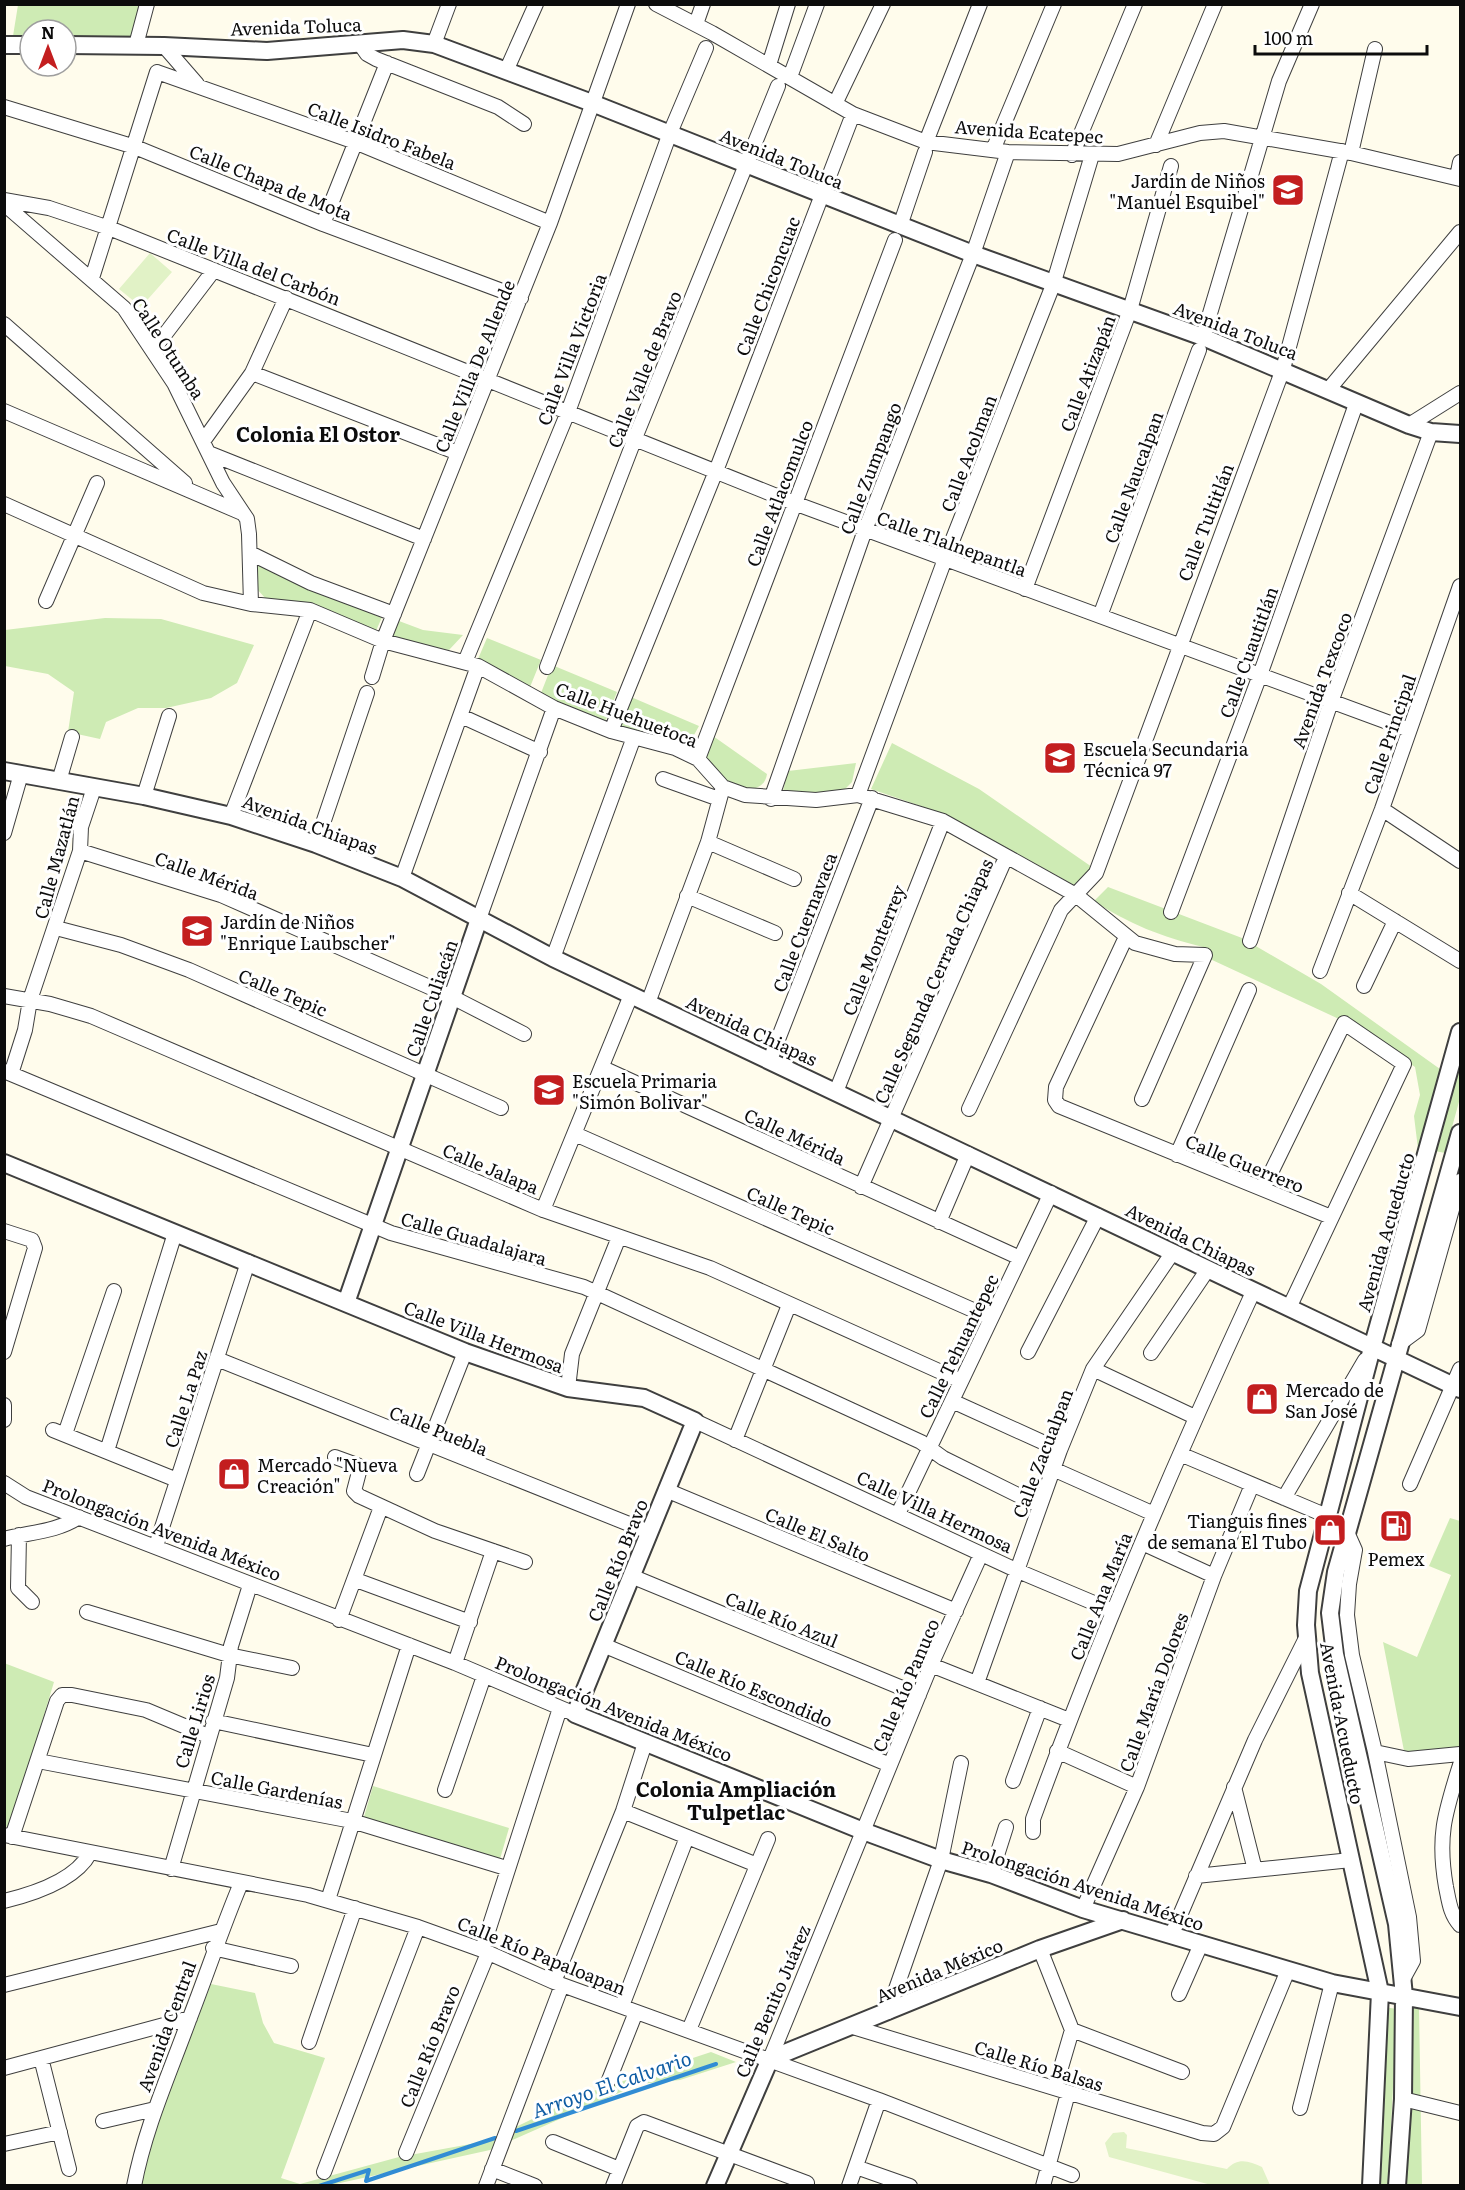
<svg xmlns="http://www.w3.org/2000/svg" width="1465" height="2190" font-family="Literata,serif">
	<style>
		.green { fill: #ceebb4 }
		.pitch { fill: #e1f2c6 }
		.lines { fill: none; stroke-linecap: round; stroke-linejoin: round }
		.stream { stroke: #318cd4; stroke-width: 4 }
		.minor-casing { stroke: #3f3f3f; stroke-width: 16 }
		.tertiary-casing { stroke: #3f3f3f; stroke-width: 20 }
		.minor { stroke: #fff; stroke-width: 14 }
		.tertiary { stroke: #fff; stroke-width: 16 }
		.labels { text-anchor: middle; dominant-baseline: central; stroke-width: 6; stroke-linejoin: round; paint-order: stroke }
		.street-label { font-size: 18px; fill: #0c0c0c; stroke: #fff }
		.poi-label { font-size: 18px; fill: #0c0c0c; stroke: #fff; text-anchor: start }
		.neighbourhood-label { font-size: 20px; font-weight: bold; fill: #0c0c0c; stroke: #fff }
		.water-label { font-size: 20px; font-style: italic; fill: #105da4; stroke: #fff }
	</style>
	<rect width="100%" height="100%" fill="#fffcec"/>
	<path class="green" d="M18,5H143L137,38L66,37V30H30V36H13Z
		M256,560L383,615L375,633L266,599L256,588Z
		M105,618L161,619L254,645L237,683L211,698L166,708H138L106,722L100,739L68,732L74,692L48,674L5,666V630Z
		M399,621L423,630L463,635L449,650L420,646L393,636Z
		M487,638L541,660L530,687L478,659Z
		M552,665L617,692L605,722L563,706L541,693Z
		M631,697L699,726L694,735L681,740L620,726Z
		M713,736L767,774C764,795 737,791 723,782C717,778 711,765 706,758Z
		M892,743L979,789L1092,867L1074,885L947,815L871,789Z
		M856,763L852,782L841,793L782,795L788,771Z
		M1108,887L1242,938L1321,984L1440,1069L1418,1149L1414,1116L1420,1095L1415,1067L1354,1026L1210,959L1203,947C1162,937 1129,924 1094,901Z
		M1460,1062V1098L1445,1153L1435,1151Z
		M1450,1518L1460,1521V1747L1405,1756L1383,1642L1417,1657L1451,1575L1429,1566Z
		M4,1663L54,1682L10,1828L4,1826Z
		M373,1786L509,1828L500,1859L364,1817Z
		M211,1984L255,1993L263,2023L274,2043L325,2058L281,2178L300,2184L399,2157L487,2141L584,2094L711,2052L736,2062L680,2080L639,2084L490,2150L331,2185L141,2186L154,2129Z
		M1384,2007L1397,2009L1388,2185L1377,2186Z
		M1408,2007H1419L1422,2185L1402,2186Z"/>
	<path class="pitch" d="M150,253L172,272L141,307L119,289Z
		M1124,2132L1127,2135L1126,2148L1227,2169C1238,2157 1249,2161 1262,2167L1270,2185H1211L1109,2157L1105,2143L1113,2133Z"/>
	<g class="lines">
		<path class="stream" d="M516,2131L716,2064
			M319,2186L369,2170L366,2181L495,2138"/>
		<g class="minor-casing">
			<path id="minor" d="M656,4L712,33L853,114L926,142L1008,152L1118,154L1200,133L1224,131L1351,153L1460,179
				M696,24L703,4
				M360,44L367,54L376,59L498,107L524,124
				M434,44L449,4
				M136,45L147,4
				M164,46L197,84
				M769,65L788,4
				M507,69L536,4
				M790,77L817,4
				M835,104L883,4
				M4,107L135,147L323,224L521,298
				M926,142L980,4
				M1156,145L1215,4
				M993,150L1054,4
				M1351,153L1375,49
				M1072,155L1135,4
				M1457,177L1460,162
				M4,200L49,208L109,228L794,503L1409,730
				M4,204L124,308L174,383L223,483L247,519L249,534L251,604
				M323,224L387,63
				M900,226L925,152
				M92,278L157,72L355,142L550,223
				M4,324L185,483
				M1203,337L1279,81L1312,4
				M153,350L214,270
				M252,373L458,453
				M1329,389L1460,232
				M4,411L242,513
				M1409,425L1460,393
				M204,440L252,373L286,298
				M211,454L424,539
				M4,504L203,593L251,604L310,610L383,641L478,666L554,708L611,731L675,748L698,759L723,787L745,795L816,800L858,795L943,821L1076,895L1135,943L1175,954L1205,955L1142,1099
				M250,553L311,583L394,614
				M1025,589L1130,310L1171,166
				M46,601L97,483
				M1100,616L1199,350
				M465,662L568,412L670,133L706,48
				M547,667L635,438L778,86
				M372,677L383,641L550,223L628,4
				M461,716L540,752
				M611,731L716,471L853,114
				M698,759L895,240
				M663,779L719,799
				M59,781L72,737
				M858,795L945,559L1053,285L1092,155
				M144,796L169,716
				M771,799L865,530L973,254L1008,152
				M1382,809L1460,861
				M231,816L310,610
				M4,833L21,774
				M708,842L794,879
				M316,844L367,693
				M80,851L221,895L452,997L524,1034
				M402,878L478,666
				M1349,893L1460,961
				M687,896L775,933
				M1171,912L1260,675L1356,404
				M479,919L554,708
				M56,928L121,945L189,970L501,1108
				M1126,937L1056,1087L1055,1100L1059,1106L1331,1217
				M1250,941L1331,702L1431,432
				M553,958L634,737
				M1320,971L1382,809L1460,586
				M1364,986L1395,921
				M4,996L50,1004L91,1016L543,1210L710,1268L961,1381
				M648,1003L708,842L723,787
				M770,1060L872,798
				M603,1068L1020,1258
				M4,1071L391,1233L584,1287L921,1442L943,1458L1040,1506
				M11,1074L25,1030L30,1000L80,851L81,827L94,788
				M836,1092L943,821
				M969,1109L1061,910L1096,873L1283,369L1342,151
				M575,1134L991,1318
				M1177,1155L1249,990
				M861,1187L1006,857
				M1263,1189L1344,1023L1404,1064L1289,1308
				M543,1210L631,995
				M939,1222L968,1154
				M4,1231L32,1240L35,1248L4,1352
				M1399,1344L1418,1330L1460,1181
				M1028,1352L1098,1216
				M1151,1353L1208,1269
				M217,1359L649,1532
				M1093,1369L1195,1417
				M568,1388L572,1354L619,1237
				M952,1401L1060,1450
				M4,1405V1420
				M695,1421L1018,1571L1113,1611
				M53,1430L177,1480
				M65,1434L114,1291
				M735,1440L789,1305
				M107,1451L175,1233
				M1180,1454L1327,1516
				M335,1457L357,1465L359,1472L354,1491L359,1496L435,1531L525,1562
				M1053,1469L1154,1514
				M417,1474L465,1352
				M4,1483L26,1497L455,1663L575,1714
				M1410,1484L1460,1369
				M666,1490L956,1611
				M1284,1498L1365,1360
				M898,1514L1051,1193
				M1347,1532L1355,1550L1349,1584L1347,1615L1352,1655L1375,1752L1409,1917L1413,1961L1402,1981
				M19,1535L18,1588L32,1602
				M4,1539C31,1532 56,1532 79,1517
				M1142,1543L1214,1576
				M156,1546L248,1262
				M631,1576L919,1695
				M356,1580L470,1622
				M87,1612L229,1655L292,1668
				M339,1620L381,1507
				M603,1645L890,1765
				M455,1663L493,1551
				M931,1665L1069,1720
				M977,1683L1060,1450L1093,1369L1173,1252
				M213,1721L373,1755
				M1057,1751L1137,1787
				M1375,1752L1408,1759L1460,1754
				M38,1761L352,1821L506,1868
				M1460,1765C1445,1813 1437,1836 1446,1887C1449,1901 1450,1914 1460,1925
				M1013,1781L1040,1708
				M1234,1787L1255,1870
				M445,1790L484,1676
				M623,1811L757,1865
				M1033,1832V1819C1098,1640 1173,1465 1253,1292
				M4,1835L308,1895L418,1927L482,1950L554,1982L879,2100L1072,2175
				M12,1837L57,1701L62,1695H72L146,1710L208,1736
				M171,1869L227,1678L231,1646L250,1585
				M991,1874L1006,1827
				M1196,1876L1351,1860
				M328,1900L409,1645
				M4,1901C33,1894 75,1881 90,1853
				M1083,1909L1137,1787L1214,1576L1252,1485
				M1172,1934L1255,1740L1307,1636
				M213,1948L291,1966
				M1040,1949L1072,2030L1055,2088
				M482,1950L560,1708
				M554,1982L623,1811L645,1743
				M4,1985L221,1931
				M1179,1994L1201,1944
				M622,2006L687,1837
				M888,2012L941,1860L961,1763
				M853,2027L1202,2133L1214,2134L1223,2127L1288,1970
				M689,2030L768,1839
				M1072,2030L1182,2072
				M309,2042L355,1908
				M41,2058L69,2169
				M770,2059L931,1665L981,1554
				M4,2068L190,2018
				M609,2080L636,2012
				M1403,2099L1460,2113
				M1300,2108L1332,1983
				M103,2121L155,2109
				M553,2142L619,2169
				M4,2144L60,2132
				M406,2153L488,1953
				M856,2167L910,2186
				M492,2169L535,2186
				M324,2172L418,1927
				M134,2186C145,2128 169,2075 189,2020C207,1974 222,1928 241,1883
				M486,2186L562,1985
				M613,2186L637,2126L644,2122L807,2183
				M849,2186L879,2100
				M1043,2186L1068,2093"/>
		</g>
		<g class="tertiary-casing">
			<path id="tertiary" d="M4,45H30
				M66,45L164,46L267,51L403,40L434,44L592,103L973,254L1203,337L1409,425L1431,432L1460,434
				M4,771L144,796L231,816L316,844L402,878L553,958L1460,1389
				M4,1163L465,1352L568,1388L644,1398L695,1421L575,1714L863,1831L941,1860L991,1874L1083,1909L1332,1983L1460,2007
				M346,1303L479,919
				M715,2186L770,2059L1040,1949L1123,1920
				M1371,2186L1380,1992L1310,1673L1306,1625L1308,1591L1372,1348L1460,1032
				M1397,2186L1403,2099L1404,1996L1397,1924L1335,1654L1330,1613L1336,1572L1460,1133"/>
		</g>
		<use href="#minor" class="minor"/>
		<use href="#tertiary" class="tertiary"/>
	</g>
	<defs>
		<g id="school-square" transform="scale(1.725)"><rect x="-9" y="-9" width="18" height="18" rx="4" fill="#c31e1f" stroke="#fff"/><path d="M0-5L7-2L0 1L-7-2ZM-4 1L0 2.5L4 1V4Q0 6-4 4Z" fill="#fff"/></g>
		<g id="shop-square" transform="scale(1.725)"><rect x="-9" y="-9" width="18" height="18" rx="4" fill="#c31e1f" stroke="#fff"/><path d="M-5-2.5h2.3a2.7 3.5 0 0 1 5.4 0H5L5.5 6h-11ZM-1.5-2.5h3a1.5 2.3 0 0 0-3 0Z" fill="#fff"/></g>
		<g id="fuel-square" transform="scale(1.725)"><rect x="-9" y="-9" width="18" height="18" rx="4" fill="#c31e1f" stroke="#fff"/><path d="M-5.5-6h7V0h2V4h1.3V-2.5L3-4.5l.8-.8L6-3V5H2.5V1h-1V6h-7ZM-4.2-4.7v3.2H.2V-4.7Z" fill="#fff"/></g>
	</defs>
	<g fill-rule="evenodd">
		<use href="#school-square" x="1288" y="190"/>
		<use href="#school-square" x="1060" y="758"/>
		<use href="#school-square" x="197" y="931"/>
		<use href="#school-square" x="549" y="1090"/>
		<use href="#shop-square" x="1262" y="1399"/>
		<use href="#shop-square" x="234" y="1474"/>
		<use href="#fuel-square" x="1396" y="1526"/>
		<use href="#shop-square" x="1330" y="1530"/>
	</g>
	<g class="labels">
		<g class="street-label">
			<text transform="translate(296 26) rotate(-2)">Avenida Toluca</text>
			<text transform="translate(1029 131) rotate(4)">Avenida Ecatepec</text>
			<text transform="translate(382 135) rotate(21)">Calle Isidro Fabela</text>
			<text transform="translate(782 158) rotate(22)">Avenida Toluca</text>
			<text transform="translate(271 182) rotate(22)">Calle Chapa de Mota</text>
			<text transform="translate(254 266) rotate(21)">Calle Villa del Carbón</text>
			<text transform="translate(767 286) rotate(-69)">Calle Chiconcuac</text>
			<text transform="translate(1236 330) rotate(21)">Avenida Toluca</text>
			<text transform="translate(169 348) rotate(57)">Calle Otumba</text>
			<text transform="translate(571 349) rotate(-69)">Calle Villa Victoria</text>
			<text transform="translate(474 366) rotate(-68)">Calle Villa De Allende</text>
			<text transform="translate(644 369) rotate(-68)">Calle Valle de Bravo</text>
			<text transform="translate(1087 373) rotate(-69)">Calle Atizapán</text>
			<text transform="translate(968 453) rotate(-69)">Calle Acolman</text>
			<text transform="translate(870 468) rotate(-69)">Calle Zumpango</text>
			<text transform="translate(1133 477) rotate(-70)">Calle Naucalpan</text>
			<text transform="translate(779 493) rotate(-69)">Calle Atlacomulco</text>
			<text transform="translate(1205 522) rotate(-69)">Calle Tultitlán</text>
			<text transform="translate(952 543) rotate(20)">Calle Tlalnepantla</text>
			<text transform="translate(1248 652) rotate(-70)">Calle Cuautitlán</text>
			<text transform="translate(1321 680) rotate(-70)">Avenida Texcoco</text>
			<text transform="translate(627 714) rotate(21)">Calle Huehuetoca</text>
			<text transform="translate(1389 734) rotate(-71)">Calle Principal</text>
			<text transform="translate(310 824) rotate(20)">Avenida Chiapas</text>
			<text transform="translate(56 857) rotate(-75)">Calle Mazatlán</text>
			<text transform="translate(207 875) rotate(20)">Calle Mérida</text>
			<text transform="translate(804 922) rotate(-69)">Calle Cuernavaca</text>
			<text transform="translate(873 950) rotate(-68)">Calle Monterrey</text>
			<text transform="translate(933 981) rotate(-66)">Calle Segunda Cerrada Chiapas</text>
			<text transform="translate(283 992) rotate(23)">Calle Tepic</text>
			<text transform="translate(431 998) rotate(-71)">Calle Culiacán</text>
			<text transform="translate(752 1030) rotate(25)">Avenida Chiapas</text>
			<text transform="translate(795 1136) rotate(25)">Calle Mérida</text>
			<text transform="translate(1245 1163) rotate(22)">Calle Guerrero</text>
			<text transform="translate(491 1168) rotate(23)">Calle Jalapa</text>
			<text transform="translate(791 1210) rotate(24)">Calle Tepic</text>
			<text transform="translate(1385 1232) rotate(-74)">Avenida Acueducto</text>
			<text transform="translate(474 1238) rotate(16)">Calle Guadalajara</text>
			<text transform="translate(1191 1239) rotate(26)">Avenida Chiapas</text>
			<text transform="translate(484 1336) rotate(21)">Calle Villa Hermosa</text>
			<text transform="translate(958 1346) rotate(-64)">Calle Tehuantepec</text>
			<text transform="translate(185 1399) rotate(-72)">Calle La Paz</text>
			<text transform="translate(439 1430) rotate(22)">Calle Puebla</text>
			<text transform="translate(1042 1453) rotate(-69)">Calle Zacualpan</text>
			<text transform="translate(935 1511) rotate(25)">Calle Villa Hermosa</text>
			<text transform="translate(162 1529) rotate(21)">Prolongación Avenida México</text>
			<text transform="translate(818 1534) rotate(23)">Calle El Salto</text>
			<text transform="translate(617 1560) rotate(-68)">Calle Río Bravo</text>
			<text transform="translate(1100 1596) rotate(-68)">Calle Ana María</text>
			<text transform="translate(782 1619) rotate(22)">Calle Río Azul</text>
			<text transform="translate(905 1685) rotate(-67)">Calle Río Panuco</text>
			<text transform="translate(754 1688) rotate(23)">Calle Río Escondido</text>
			<text transform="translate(1153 1692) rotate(-70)">Calle María Dolores</text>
			<text transform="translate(614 1708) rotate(22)">Prolongación Avenida México</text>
			<text transform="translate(194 1721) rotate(-73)">Calle Lirios</text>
			<text transform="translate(1343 1723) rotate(79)">Avenida Acueducto</text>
			<text transform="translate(277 1789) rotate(11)">Calle Gardenías</text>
			<text transform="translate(1083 1885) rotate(18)">Prolongación Avenida México</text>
			<text transform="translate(542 1955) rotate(22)">Calle Río Papaloapan</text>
			<text transform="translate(939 1970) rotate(-23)">Avenida México</text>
			<text transform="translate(772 2001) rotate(-67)">Calle Benito Juárez</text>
			<text transform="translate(166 2026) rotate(-70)">Avenida Central</text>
			<text transform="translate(429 2046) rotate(-68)">Calle Río Bravo</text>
			<text transform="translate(1039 2065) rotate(17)">Calle Río Balsas</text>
		</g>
		<g class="poi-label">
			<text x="1265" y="180" text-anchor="end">Jardín de Niños<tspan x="1265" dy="21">"Manuel Esquibel"</tspan></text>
			<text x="1083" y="748">Escuela Secundaria<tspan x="1083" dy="21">Técnica 97</tspan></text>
			<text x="220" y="921">Jardín de Niños<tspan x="220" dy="21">"Enrique Laubscher"</tspan></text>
			<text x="572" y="1080">Escuela Primaria<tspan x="572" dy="21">"Simón Bolivar"</tspan></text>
			<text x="1285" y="1389">Mercado de<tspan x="1285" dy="21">San José</tspan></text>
			<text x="257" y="1464">Mercado "Nueva<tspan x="257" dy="21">Creación"</tspan></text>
			<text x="1307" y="1520" text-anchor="end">Tianguis fines<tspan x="1307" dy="21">de semana El Tubo</tspan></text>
			<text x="1396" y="1558" text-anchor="middle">Pemex</text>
		</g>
		<g class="neighbourhood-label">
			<text x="318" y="433">Colonia El Ostor</text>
			<text x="736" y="1788">Colonia Ampliación<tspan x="736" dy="23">Tulpetlac</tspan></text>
		</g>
		<g class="water-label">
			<text transform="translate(611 2083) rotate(-19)">Arroyo El Calvario</text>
		</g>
	</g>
	<rect width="1465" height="2190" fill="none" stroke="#0c0c0c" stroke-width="12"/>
	<g transform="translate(48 48)"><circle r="28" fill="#ffffff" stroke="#9e9e9e" stroke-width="1.5"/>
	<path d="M0-4.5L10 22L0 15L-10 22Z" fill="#c31e1f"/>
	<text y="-9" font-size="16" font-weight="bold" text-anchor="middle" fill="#0c0c0c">N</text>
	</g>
	<path d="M1255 45v9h172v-9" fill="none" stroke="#0c0c0c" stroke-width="3"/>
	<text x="1264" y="45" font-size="18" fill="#0c0c0c" stroke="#ffffff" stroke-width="4.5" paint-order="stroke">100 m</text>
</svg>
